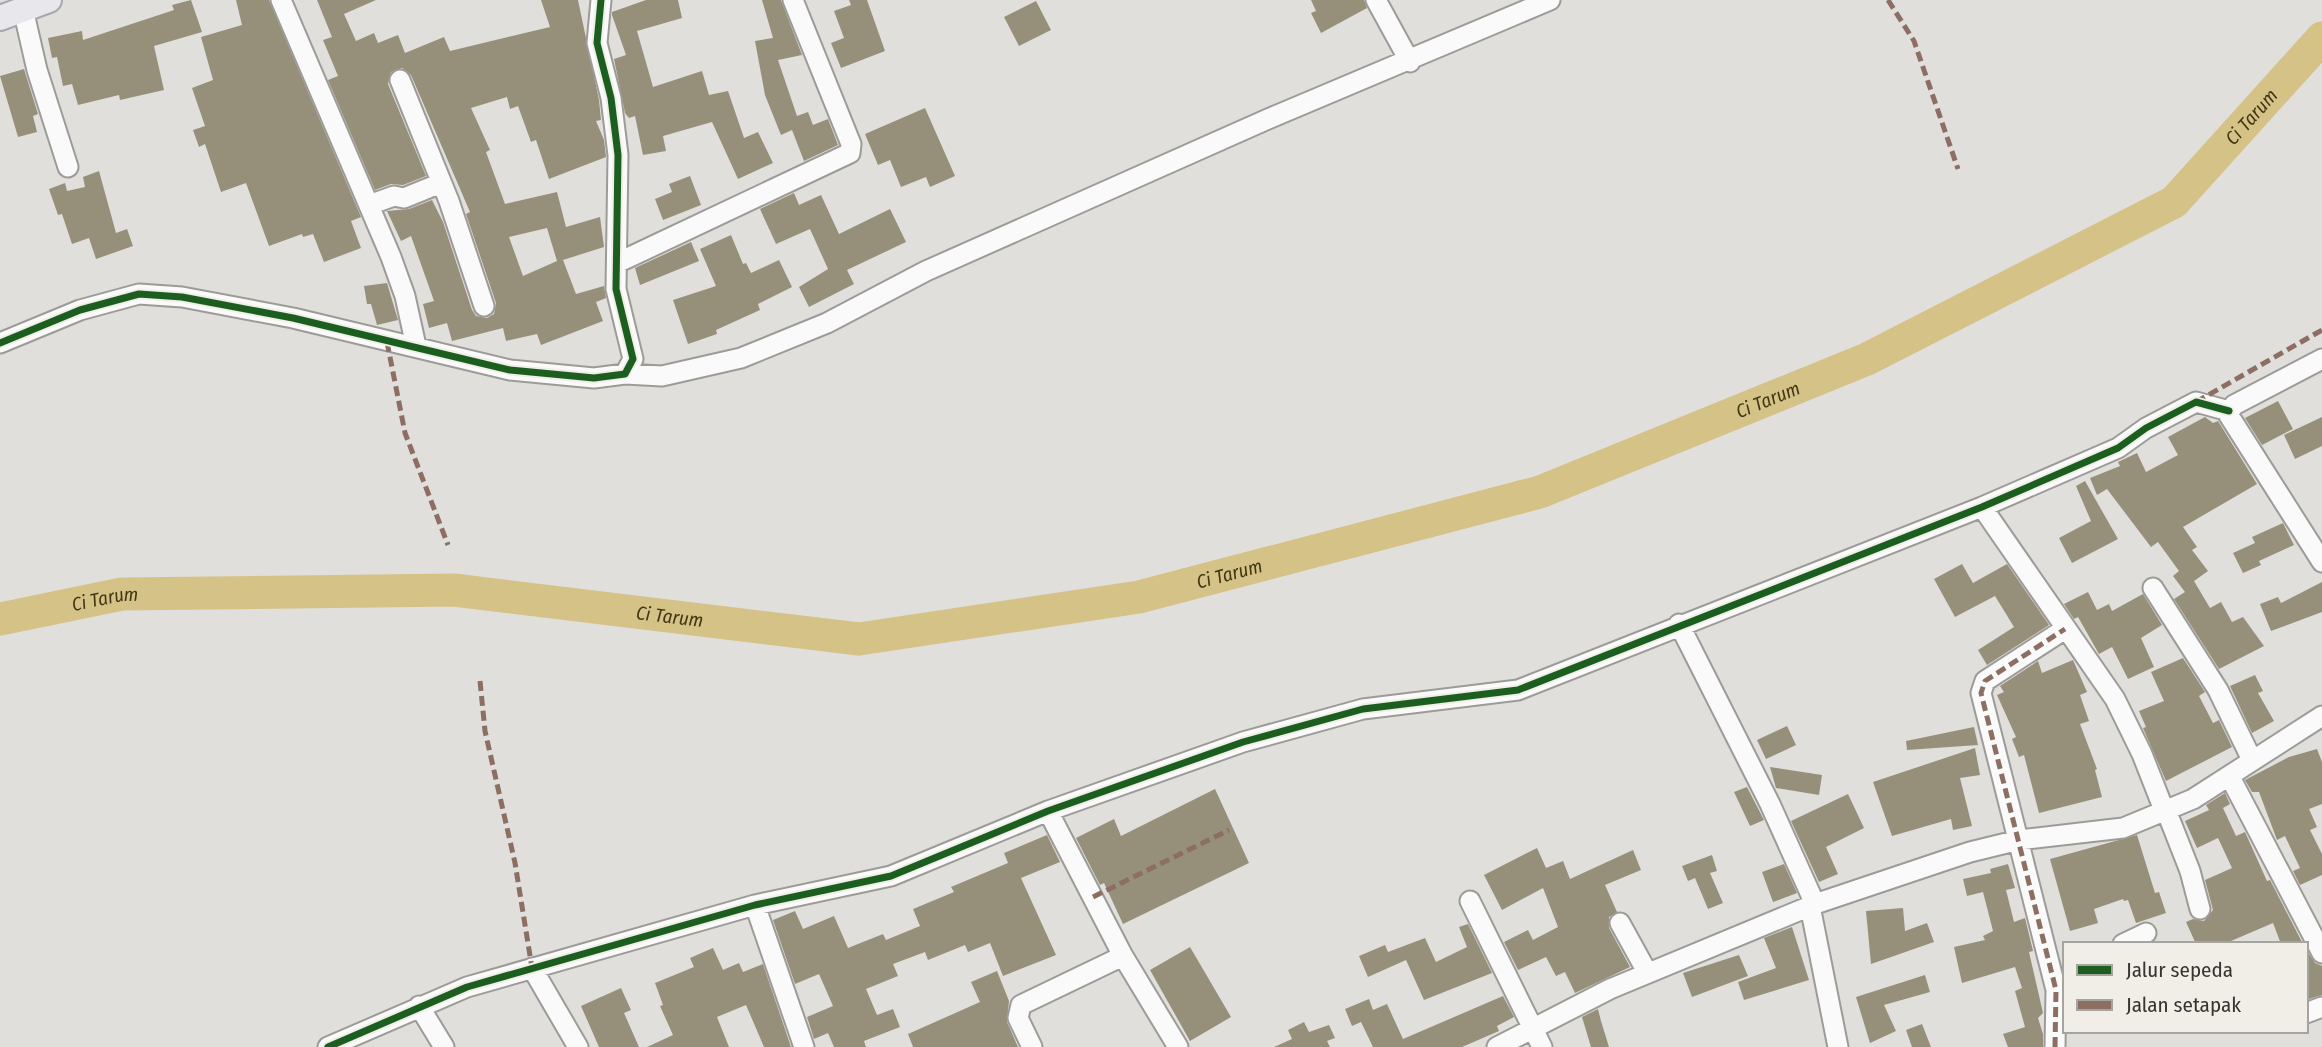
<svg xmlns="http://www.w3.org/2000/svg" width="2322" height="1047" font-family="'Fira Sans Condensed',sans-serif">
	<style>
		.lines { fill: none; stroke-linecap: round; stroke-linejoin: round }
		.river { stroke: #d4c287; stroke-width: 33 }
		.building { fill: #96907a; fill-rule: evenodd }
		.minor-casing { stroke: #9d9b98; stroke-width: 23 }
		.major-casing { stroke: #a9a7ae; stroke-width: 28 }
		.minor { stroke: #fafafa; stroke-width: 19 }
		.major { stroke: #e8e7eb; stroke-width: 24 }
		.quiet { stroke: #8d6e63; stroke-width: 5; stroke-dasharray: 10 5; stroke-linecap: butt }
		.cycleway-casing { stroke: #f0eee6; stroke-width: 11 }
		.cycleway { stroke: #1b5e20; stroke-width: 7 }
		.labels { text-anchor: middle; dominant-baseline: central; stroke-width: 7; stroke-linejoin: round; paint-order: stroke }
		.water-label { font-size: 19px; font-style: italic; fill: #423712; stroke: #f0eee6 }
	</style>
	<rect width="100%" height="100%" fill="#e1dfdb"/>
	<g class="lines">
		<path class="river" id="s1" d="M0,619L122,594L454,590L859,639L1139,597L1540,492L1867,359L2174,202L2322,38"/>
	</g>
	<path class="building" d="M191,0L202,32L154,46L164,90L120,100L119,95L78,105L72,84L63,86L57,57L52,58L48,38L82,31L83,40L174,10L172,5Z
		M236,0H269L361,217L351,221L361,248L324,262L313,234L303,237L302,234L269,246L246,183L221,192L205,144L199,147L193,130L205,126L192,88L213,80L201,37L242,25Z
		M317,0H376L344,14L356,41L374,33L378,43L398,35L405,53L444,37L450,51L550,27L541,0H578L599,100L601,120L596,121L604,140L606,157L549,179L536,140L531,142L518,106L510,109L507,97L471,108L490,150L486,152L505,204L557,192L566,227L600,217L604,247L563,260L576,294L604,286L606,298L596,302L603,321L541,345L537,334L506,341L503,328L452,341L447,323L429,328L423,304L434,301L411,236L401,241L387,211L409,209L432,200L443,222L472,310L476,316L487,318L494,314L496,303L466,214L470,212L411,75L402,68L391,72L388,84L426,176L403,185L391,184L375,190L328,80L338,76L323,40L332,37ZM547,228L557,261L523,276L509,237Z
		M646,0H678L682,18L637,31L653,87L702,71L709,95L728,91L744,138L758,132L773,163L738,179L712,122L663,136L666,151L643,155L635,116L629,118L625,113L614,59L626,55L612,15V12Z
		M762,0H781L802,55L778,60L797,116L808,112L813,125L828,119L838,145L804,161L792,130L781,135L765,95L755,41L773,38Z
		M849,0H867L885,51L841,68L831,43L844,38L834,11L851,5Z
		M1311,0H1364L1367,8L1321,33L1311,13L1316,11Z
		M1036,1L1051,30L1019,46L1004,17Z
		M24,69L38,114L33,116L37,132L18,137L0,76Z
		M925,108L955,176L930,187L926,177L901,187L890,160L878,165L865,134Z
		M99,171L116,233L127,229L133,246L96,259L89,238L72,244L62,214L58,215L49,189L65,183L67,191L85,187L83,177Z
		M690,176L701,205L663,220L655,199L672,192L669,184Z
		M794,193L799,205L821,195L839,234L890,209L906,242L847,270L854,284L809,307L799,287L828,269L810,229L776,244L760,209Z
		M731,235L743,264L746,263L751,273L779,260L792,287L758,304L760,310L716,330L717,334L688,344L673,300L716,286L700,249Z
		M691,242L699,261L640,285L635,268Z
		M387,283L398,320L377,325L371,304H367L364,286Z
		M2278,401L2293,429L2262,445L2245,418Z
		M2205,417L2213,423L2218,421L2257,484L2183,527L2197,547L2192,550L2208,571L2194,581L2210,608L2221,602L2232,622L2243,617L2264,646L2219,669L2174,599L2185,592L2173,576L2179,571L2158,542L2151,547L2107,489L2097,495L2090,478L2120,466L2118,462L2137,453L2146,472L2178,455L2168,437Z
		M2322,417V446L2295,459L2284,435Z
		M2085,481L2118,539L2072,563L2059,538L2091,521L2076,486Z
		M2283,523L2294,545L2259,561L2261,565L2243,573L2233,553L2255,543L2252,537Z
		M1962,564L1973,583L2007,564L2049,625L1987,665L1978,650L2014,627L1995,596L1955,617L1934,579Z
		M2322,582V612L2271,631L2260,604L2278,597L2281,603Z
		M2088,592L2097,610L2109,604L2112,611L2143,594L2162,625L2141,638L2154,667L2128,679L2112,647L2099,654L2078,617L2074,619L2064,604Z
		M2183,658L2205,692L2199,696L2213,723L2219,720L2232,747L2166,781L2143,728L2146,727L2139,711L2164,701L2151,672Z
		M2073,660L2087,692L2080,695L2089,721L2080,724L2097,769L2095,770L2102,797L2039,813L2024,755L2019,757L2012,739L2016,737L1997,695L2004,692L2000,686L2038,661L2042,673Z
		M2255,675L2263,691L2258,693L2274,721L2252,733L2230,686Z
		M1787,726L1796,745L1766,759L1757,740Z
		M1974,727L1978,745L1907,750L1906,741Z
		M1975,748L1980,775L1960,778L1972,826L1953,830L1951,819L1892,836L1873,782Z
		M2317,749L2322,762V804L2309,809L2317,827L2310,830L2322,854V875L2300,885L2293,871L2300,868L2285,836L2277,840L2259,792H2252L2245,780L2289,757Z
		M1770,767L1822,775L1819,795L1776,788Z
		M1747,787L1764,820L1750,826L1734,792Z
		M1215,789L1249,863L1123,924L1104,883L1100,885L1076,838L1114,819L1121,836Z
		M2225,793L2230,804L2223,808L2236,836L2245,832L2267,881L2270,880L2303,944H2281L2273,923L2224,944H2196L2186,922L2193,919L2204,921L2213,910L2205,880L2232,868L2218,838L2197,848L2185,821L2209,810L2206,805Z
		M1848,794L1864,828L1826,847L1838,874L1819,882L1791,821Z
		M1047,835L1060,862L1021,878L1056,955L1003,976L990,943L968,952L965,945L928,960L925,952L893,964L898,976L866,989L877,1015L893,1009L900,1027L864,1041L866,1047H834L828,1033L814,1039L807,1017L833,1006L819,974L795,984L773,920L795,911L803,929L834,916L848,948L883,934L886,940L920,926L913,909L954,892L951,887L1008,863L1004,853Z
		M2137,835L2155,893L2159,892L2166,913L2136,923L2128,900L2124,901L2123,899L2094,909L2098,923L2070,931L2050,859Z
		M1537,848L1546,868L1563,861L1570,879L1633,850L1641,870L1605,885L1617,912L1609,917V928L1630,967L1575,993L1565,972L1556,976L1546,957L1518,970L1504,942L1528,930L1533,940L1558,927L1543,888L1502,910L1484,875Z
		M1712,855L1717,871L1710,873L1723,903L1708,909L1695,878L1688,881L1682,866Z
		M1784,864L1797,893L1773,902L1762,872Z
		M2008,864L2015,888L2006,890L2014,922L2025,918L2033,951L2029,952L2043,1013L2038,1018L2043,1034V1047H2008L2003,1034L2025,1027L2015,991L2022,988L2015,967L1962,983L1954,947L1985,940L1983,936L1993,931L1983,892L1967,896L1963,879L1991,873L1990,869Z
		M1903,908L1905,931L1927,923L1934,942L1871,964L1866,911Z
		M1468,924L1492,973L1424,1000L1406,960L1368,977L1359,956L1385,945L1388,952L1425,938L1436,962L1467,947L1459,927Z
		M1792,927L1809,980L1744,1000L1738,982L1776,968L1764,938Z
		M1190,947L1231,1017L1190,1041L1150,970Z
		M713,948L723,970L739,963L743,972L763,964L791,1047H764L746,1005L717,1017L729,1047H647L673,1035L660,1006L663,1005L655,983L694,967L690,958Z
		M2306,949L2315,963L2322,966V995L2306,1000Z
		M1739,955L1748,976L1692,997L1683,973Z
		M997,971L1009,1001L1007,1022L1018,1047H913L908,1034L980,1002L971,982Z
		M1925,975L1930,992L1884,1005L1896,1031L1870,1043L1856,997Z
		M621,988L631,1010L624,1013L639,1047H599L581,1006Z
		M1503,996L1514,1017L1497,1026L1499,1031L1462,1047H1373L1361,1022L1352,1026L1345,1009L1369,999L1373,1010L1387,1004L1403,1039Z
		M1598,1009L1601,1021L1609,1047H1591L1582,1017Z
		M1304,1022L1309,1032L1329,1025L1335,1038L1327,1041L1330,1047H1274L1292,1039L1288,1030Z
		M1922,1024L1931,1047H1912L1906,1030Z"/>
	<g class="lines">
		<g class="minor-casing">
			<path id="minor" d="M281,0L391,257L405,296L416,346
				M1376,0L1410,62
				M23,9L37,70L68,167
				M400,80L449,201L484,306
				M369,205L394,196L404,198L441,183
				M617,263L850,153L851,144L793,0
				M0,343L80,310L139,294L182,297L293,318L510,370L594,378L625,374L633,359L616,289L618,155L611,98L597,43L601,0
				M2322,359L2234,405L2228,414L2322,562
				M625,374L662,376L741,358L827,323L926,271L1268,119L1550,0
				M1982,507L2115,699L2142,754L2164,810
				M2153,588L2218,690L2252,760
				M1679,624L1770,804L1815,904
				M2230,777L2322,953
				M2166,810L2190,871L2200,909
				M1048,811L1123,956L1178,1047
				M1470,901L1542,1047
				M755,905L804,1047
				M1810,906L1838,1047
				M1620,923L1647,972
				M2123,944L2146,933
				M532,968L578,1047
				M419,1006L444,1047
				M2306,1013L2322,1007
				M328,1047L467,987L755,905L891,876L1048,811L1243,742L1363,709L1518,690L1982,507L2118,448L2146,428L2196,402L2229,411
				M1032,1047L1018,1018L1021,1005L1123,956
				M1497,1047L1610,989L1815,904L1970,852L2019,840L2123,828L2193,799L2322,716
				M2055,1047L2056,990L1981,693L1985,681L2065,629"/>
		</g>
		<g class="major-casing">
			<path id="major" d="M0,18L49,0"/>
		</g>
		<use href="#minor" class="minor"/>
		<use href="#major" class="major"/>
		<path class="quiet" d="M1888,0L1914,41L1958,169
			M387,342L405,433L448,545
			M2196,402L2322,330
			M480,681L485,731L515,863L532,968
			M1093,897L1229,830
			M2055,1047L2056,990L1981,693L1985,681L2065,629"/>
		<g class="cycleway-casing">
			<path id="cycleway" d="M0,343L80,310L139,294L182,297L293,318L510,370L594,378L625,374L633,359L616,289L618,155L611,98L597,43L601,0
				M328,1047L467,987L755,905L891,876L1048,811L1243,742L1363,709L1518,690L1982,507L2118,448L2146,428L2196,402L2229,411"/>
		</g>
		<use href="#cycleway" class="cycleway"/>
	</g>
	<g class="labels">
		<g class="water-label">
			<text stroke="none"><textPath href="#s1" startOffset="2375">Ci Tarum</textPath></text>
			<text stroke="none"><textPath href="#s1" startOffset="1808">Ci Tarum</textPath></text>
			<text stroke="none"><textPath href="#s1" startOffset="1241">Ci Tarum</textPath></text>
			<text stroke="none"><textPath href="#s1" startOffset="107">Ci Tarum</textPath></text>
			<text stroke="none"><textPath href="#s1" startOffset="674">Ci Tarum</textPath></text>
		</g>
	</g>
	<rect x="2063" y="942" width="245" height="91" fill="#f0eee6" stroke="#a5a49e" stroke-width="2"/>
	<rect x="2077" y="965" width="35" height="10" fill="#1b5e20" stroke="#a5a49e" stroke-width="2"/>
	<text x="2126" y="977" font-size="21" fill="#353432">Jalur sepeda</text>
	<rect x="2077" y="1000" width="35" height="10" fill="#8d6e63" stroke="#a5a49e" stroke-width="2"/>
	<text x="2126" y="1012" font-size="21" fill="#353432">Jalan setapak</text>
</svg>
